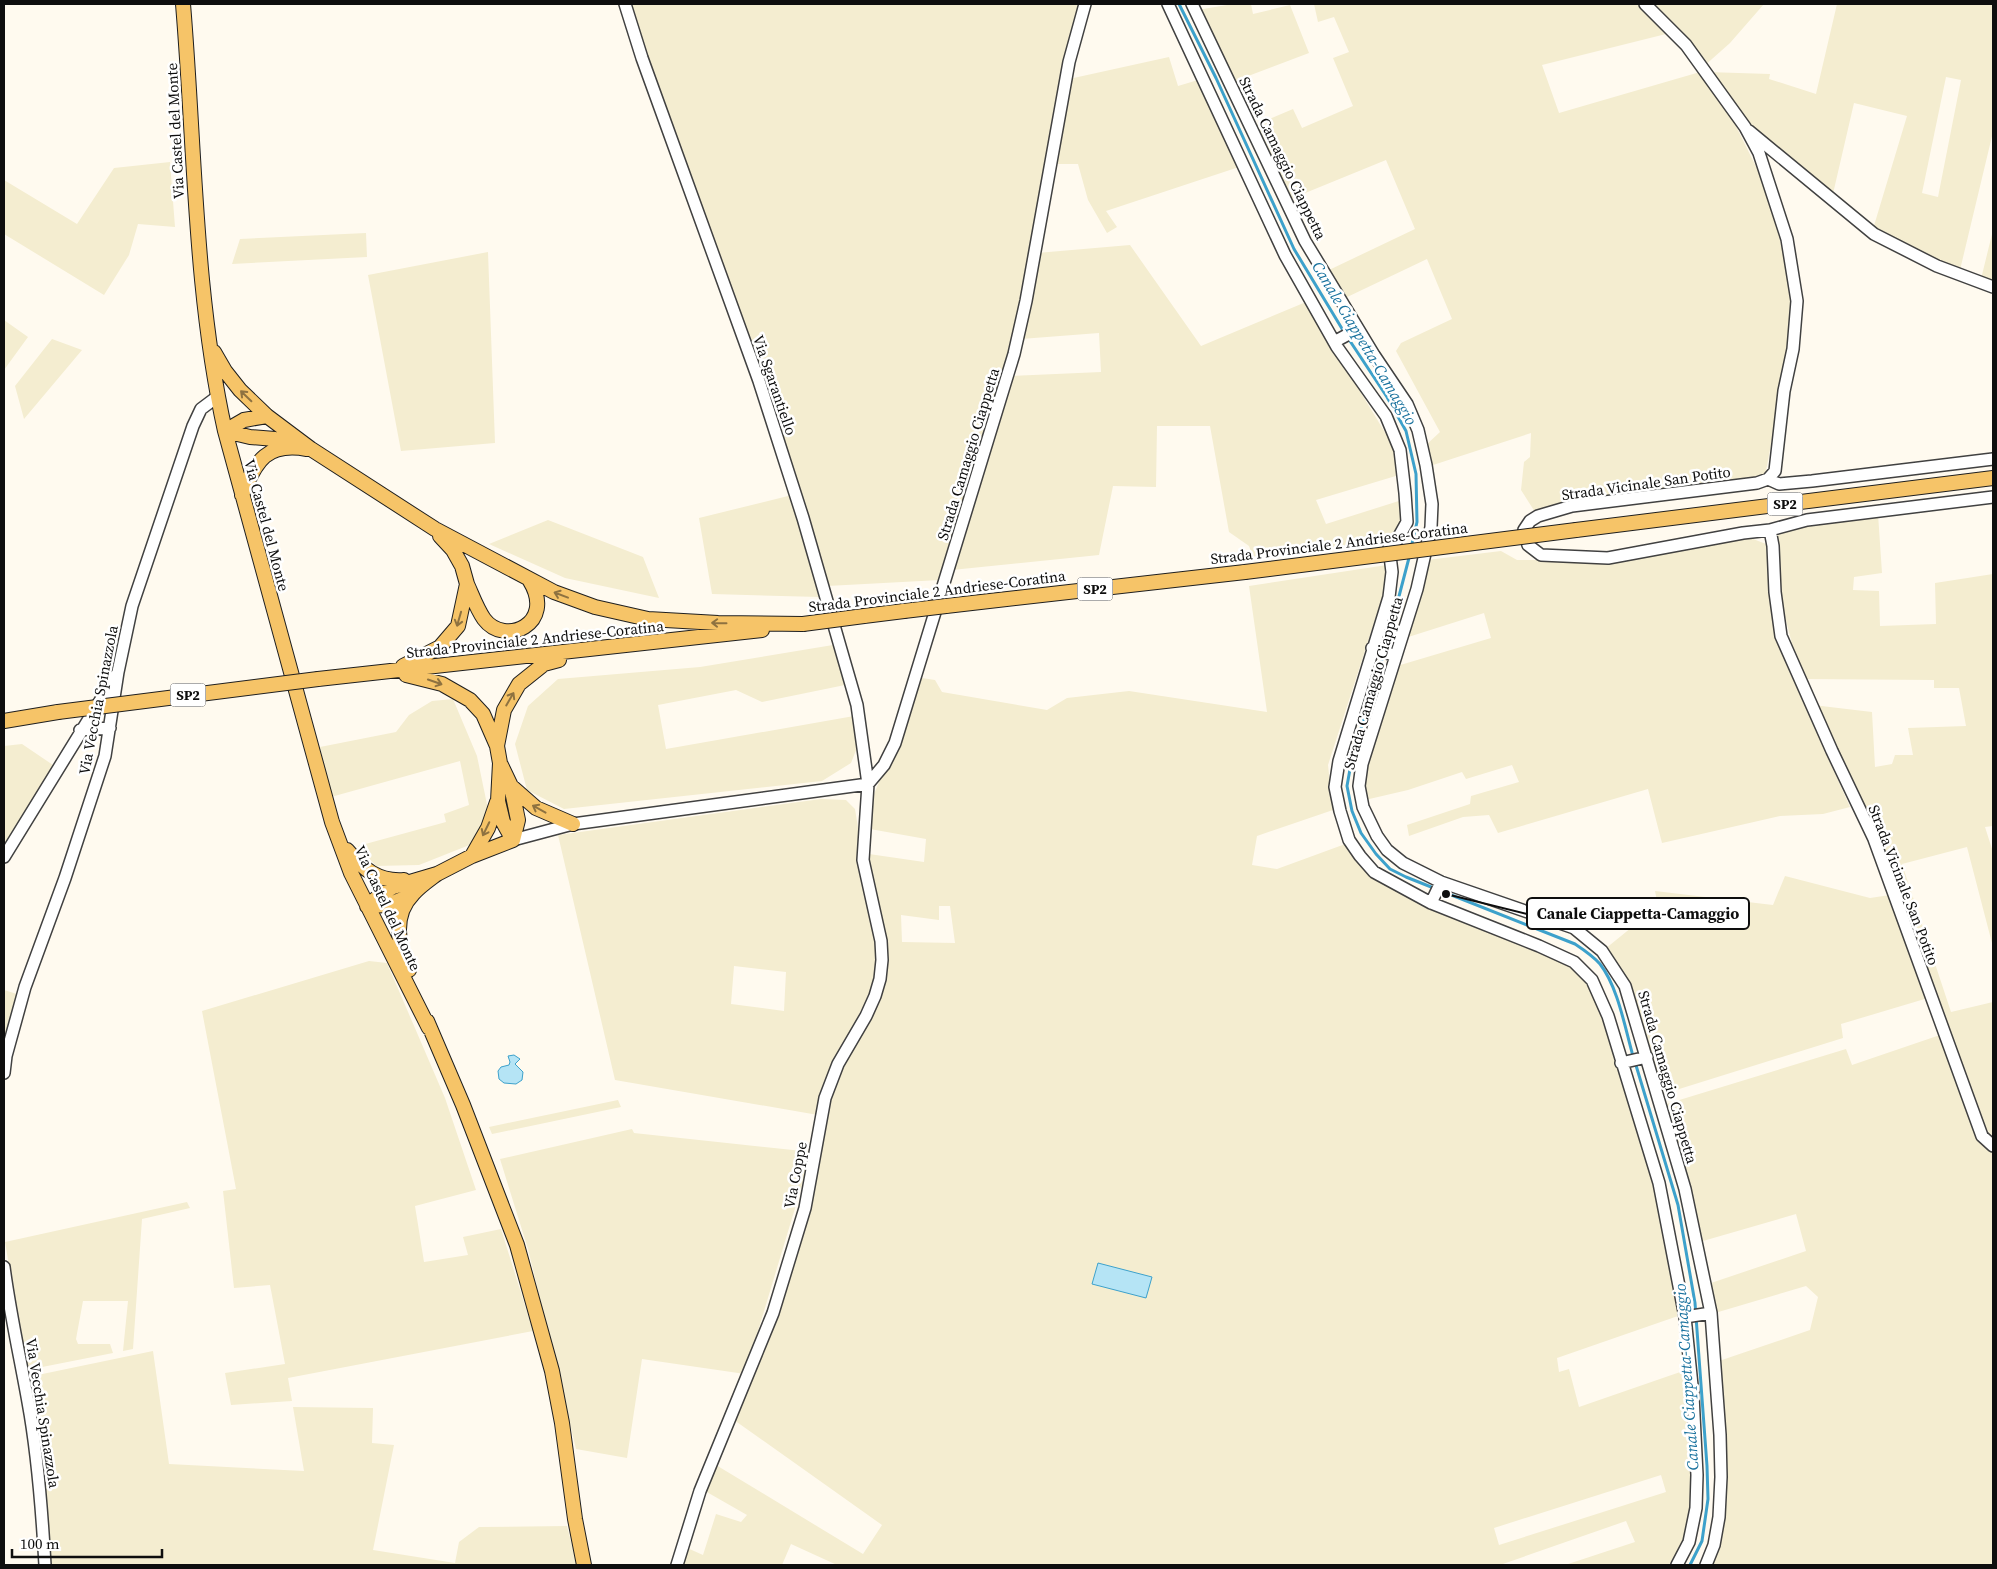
<svg xmlns="http://www.w3.org/2000/svg" width="1997" height="1569" font-family="'Source Serif 4',serif">
	<style>
		.farmland { fill: #f4edd0; fill-rule: evenodd }
		.water { fill: #b5e4f5; stroke: #3da1cb }
		.lines { fill: none; stroke-linecap: round; stroke-linejoin: round }
		.stream { stroke: #3da1cb; stroke-width: 3 }
		.minor-casing { stroke: #414141; stroke-width: 14 }
		.major-casing { stroke: #1f1f1f; stroke-width: 16 }
		.minor { stroke: #fff; stroke-width: 11 }
		.major { stroke: #f6c468; stroke-width: 14 }
		.major-bridge-casing { stroke: #1f1f1f; stroke-width: 16; stroke-linecap: butt }
		.major-bridge { stroke: #f6c468; stroke-width: 14 }
		.oneway { stroke: #8e7240 }
		.labels { text-anchor: middle; dominant-baseline: central; stroke-width: 5; stroke-linejoin: round; paint-order: stroke }
		.shield { fill: #fff; stroke: #565656; stroke-width: 1 }
		.shield-label { font-size: 14px; font-weight: bold; fill: #0e0e0e }
		.street-label { font-size: 15px; fill: #0e0e0e; stroke: #fff }
		.water-label { font-size: 16px; font-style: italic; fill: #19729e; stroke: #fff }
		.leader { fill: none; stroke: #0e0e0e; stroke-width: 2 }
		.callout-dot { fill: #0e0e0e; stroke: #fff; stroke-width: 2 }
		.callout { fill: #fff; stroke: #0e0e0e; stroke-width: 2 }
		.callout-label { font-size: 16px; text-anchor: middle; font-weight: bold; fill: #0e0e0e }
	</style>
	<rect width="100%" height="100%" fill="#fffaef"/>
	<path class="farmland" d="M630,4H1084L1016,330L940,580L827,586L637,32Z
		M1233,4H1251L1253,14L1290,5L1309,53L1235,81L1197,10Z
		M1314,4H1641L1670,33L1542,65L1559,113L1700,72L1732,118L1768,191L1791,286L1790,344L1765,476L1589,500L1535,512L1521,490L1524,462L1530,457L1531,433L1430,466L1426,445L1440,432L1396,351L1401,343L1452,319L1427,259L1343,299L1329,270L1415,229L1386,160L1288,200L1255,125L1293,109L1302,128L1353,106L1333,58L1349,52L1334,17L1318,22Z
		M1651,4H1764L1730,43L1703,67Z
		M1837,4H1993V132L1960,270L1873,229L1907,116L1854,103L1832,198L1754,132L1707,72L1770,74L1769,79L1816,94ZM1946,77L1961,80L1938,197L1922,193Z
		M1169,57L1178,86L1198,80L1239,167L1106,211L1117,227L1107,233L1088,200L1078,164H1054L1069,79Z
		M170,162L175,227L138,224L129,255L104,295L4,234V180L77,224L114,168Z
		M1993,230V282L1981,279Z
		M366,233L367,257L232,264L240,239Z
		M1130,245L1201,346L1306,302L1395,449L1399,475L1316,500L1326,524L1402,500L1404,513L1394,540L1253,557L1249,546L1229,532L1210,426H1157L1156,487L1113,486L1099,555L952,570L1010,376L1101,372L1099,333L1021,339L1037,253Z
		M488,252L495,443L401,451L368,275Z
		M4,320L28,337L4,370Z
		M52,339L82,350L24,419L15,386Z
		M792,495L820,597L712,594L699,518Z
		M1878,514L1882,573L1854,577L1853,590L1879,591L1880,626L1936,624L1935,583L1993,574V826L1985,827L1993,852V947L1967,847L1902,864L1951,1012L1993,1002V1137L1979,1121L1882,855L1813,705L1872,712L1875,767L1892,764L1895,755H1913L1908,728L1966,726L1959,688H1934V680L1801,679L1778,589L1777,531Z
		M548,520L643,557L659,598L565,578L489,544Z
		M1748,537L1766,544L1772,605L1786,664L1850,807L1823,814L1780,816L1662,843L1648,789L1498,833L1489,815L1463,817L1409,836L1407,825L1470,804L1471,796L1519,782L1512,765L1466,779L1462,772L1408,790L1365,800L1364,768L1397,666L1491,638L1484,613L1402,639L1427,560L1501,551L1517,560H1598Z
		M1387,565L1385,589L1328,765L1333,810L1257,836L1252,865L1277,869L1348,843L1376,879L1559,958L1590,981L1654,1180L1678,1316L1557,1358L1559,1372L1569,1369L1579,1407L1686,1370L1692,1497L1686,1537L1669,1565H1565L1635,1542L1626,1521L1500,1565H837L791,1544L782,1565H680L685,1547L703,1555L716,1514L741,1522L747,1515L705,1491L716,1465L863,1554L882,1525L734,1420L774,1318L831,1089L879,994L885,953L868,876L869,854L924,862L926,839L870,829L872,799L922,678L935,680L942,692L1047,710L1067,698L1129,691L1267,712L1249,586ZM939,906H950L955,943L902,942L901,915L939,920ZM1661,1475L1666,1492L1499,1545L1494,1528Z
		M833,645L845,685L762,702L736,690L658,705L666,749L854,716L858,745L851,763L822,781L564,809L527,790L515,744L528,706L558,679L700,667Z
		M453,699L477,756L489,814L472,844L419,865L376,866L358,846L446,822L444,814L469,805L460,761L331,797L320,747L396,732L409,715L432,701Z
		M22,744L53,765L4,848V746Z
		M821,799L846,800L855,809L878,949L876,980L831,1071L818,1115L615,1080L558,835ZM734,966L786,972L784,1011L731,1004Z
		M1785,876L1870,898L1890,895L1928,998L1841,1024L1843,1038L1660,1095L1605,949L1658,906L1655,891L1773,905Z
		M369,961L387,963L445,1098L476,1190L415,1206L424,1262L468,1255L463,1237L501,1229L533,1331L288,1378L292,1401L231,1405L225,1373L285,1364L270,1285L234,1288L223,1191L236,1189L202,1011Z
		M4,990L17,994L4,1044Z
		M1940,1035L1969,1117L1993,1147V1565H1708L1721,1525L1719,1361L1810,1330L1818,1297L1806,1286L1715,1313L1711,1283L1806,1251L1796,1214L1703,1241L1663,1105L1846,1049L1852,1065Z
		M618,1100L621,1107L492,1134L489,1127Z
		M632,1129L634,1133L812,1152L745,1374L642,1359L627,1458L576,1449L528,1249L500,1159Z
		M187,1202L190,1208L142,1219L133,1349L123,1351L128,1301H83L76,1339L78,1344H110L113,1353L27,1370L5,1242Z
		M153,1351L169,1464L304,1471L293,1407L373,1408L372,1443L394,1445L373,1550L455,1563L459,1542L479,1527L567,1526L577,1565H49L28,1377Z"/>
	<path class="water" d="M514,1055L520,1059L515,1064L523,1072L522,1080L516,1084L504,1083L499,1079L498,1071L501,1067L509,1065L510,1062L508,1056Z
		M1098,1263L1152,1277L1146,1298L1092,1284Z"/>
	<g class="lines">
		<path class="stream" d="M1179,4L1216,78L1294,249L1344,332
			M1348,338L1387,397L1406,431L1416,474L1417,522L1411,548
			M1385,650L1410,554
			M1383,656L1352,758L1347,786L1352,811L1361,833L1376,854L1390,869L1406,877L1575,944C1584,950 1593,956 1600,964C1618,987 1625,1028 1633,1056
			M1635,1062L1678,1205L1695,1303L1707,1466L1708,1499L1702,1541L1690,1565"/>
		<g class="minor-casing">
			<path id="minor" d="M625,4L642,58L759,381L803,518L857,705L868,784L863,860L881,941L882,960L880,979L875,996L866,1016L838,1064L825,1098L805,1208L773,1313L700,1491L677,1565
				M1168,4L1285,255L1337,347L1386,416L1400,450L1405,493L1407,522L1397,540L1389,548L1392,572L1389,597L1339,761L1335,787L1340,811L1349,840L1360,856L1374,872L1431,903L1539,946L1574,962L1592,980L1608,1016L1659,1183L1685,1317L1693,1395L1697,1475L1696,1508L1689,1542L1677,1565
				M1192,4L1305,241L1374,355L1407,404L1418,430L1426,465L1432,504L1431,527L1417,589L1362,764L1359,786L1363,807L1377,836L1387,850L1403,863L1441,882L1574,928L1602,951L1625,986L1685,1189L1711,1313L1720,1435L1721,1477L1719,1517L1714,1545L1706,1565
				M1645,4L1686,45L1745,127L1759,153L1787,239L1797,301L1793,349L1784,391L1775,471L1768,479L1757,483L1572,506L1538,516L1530,521L1524,530L1528,545L1541,555L1608,558L1743,533L1770,530L1773,546L1775,592L1781,636L1832,751L1874,839L1982,1136L1993,1146
				M1749,131L1874,234L1937,266L1993,287
				M1334,342L1358,329
				M1768,479L1779,484L1812,481L1993,459
				M1770,530L1807,520L1993,497
				M1372,648L1396,656
				M80,730L110,728
				M868,784L884,765L895,743L1014,354L1026,301L1069,62L1085,4
				M513,840L573,824L868,784
				M4,857L116,675
				M1431,903L1441,882
				M1621,1063L1647,1057
				M4,1073L6,1056L25,987L65,878L105,756L118,672L132,606L193,426L201,409L217,397
				M4,1267C10,1313 20,1357 28,1402C38,1456 42,1511 45,1565
				M1685,1317L1711,1313"/>
		</g>
		<g class="major-casing">
			<path id="major" d="M183,4C195,146 194,291 225,431L332,822L351,873L429,1028
				M214,352L225,371L240,390L267,416L311,449L435,529L554,592L595,607L648,619L718,623L803,624
				M225,431L250,437L275,439L291,446
				M225,431L244,420L267,416
				M242,495C256,460 267,442 307,449
				M1576,530L1993,478
				M467,584C472,595 477,609 484,619C505,647 556,624 530,581
				M946,606L1245,572
				M864,616L904,611
				M403,666L440,647L458,626L467,584L462,566L453,550L440,536
				M406,675L442,684L470,700L483,714L497,746L500,763L498,801L503,822L513,840
				M318,679L762,630
				M4,721L58,712
				M497,746L504,710L519,684L544,664L559,660
				M501,765L511,786L518,820L513,840
				M511,786L536,808L573,824
				M347,850C363,869 378,882 404,880
				M472,856L488,828L497,802
				M367,906L383,893L393,887L437,874L472,856L513,840
				M367,906L388,905L412,895
				M409,970C398,946 392,915 413,894C420,886 429,880 437,874
				M427,1021L463,1105L517,1245L552,1371L562,1423L575,1519L584,1565"/>
		</g>
		<use href="#minor" class="minor"/>
		<use href="#major" class="major"/>
		<g class="major-bridge-casing">
			<path id="major-bridge" d="M1245,572L1576,530
				M904,611L946,606
				M803,624L864,616
				M58,712L318,679"/>
		</g>
		<use href="#major-bridge" class="major-bridge"/>
	</g>
	<defs><path id="oneway-shaft" d="M-6 0H5M1.5-3L5.5 0L1.5 3" fill="none" stroke-width="1.6" stroke-linecap="round" stroke-linejoin="round" transform="scale(1.25)"/></defs>
	<g class="oneway">
		<use href="#oneway-shaft" transform="translate(246 396) rotate(-136)"/>
		<use href="#oneway-shaft" transform="translate(561 595) rotate(-159)"/>
		<use href="#oneway-shaft" transform="translate(459 619) rotate(106)"/>
		<use href="#oneway-shaft" transform="translate(719 623) rotate(-179)"/>
		<use href="#oneway-shaft" transform="translate(435 682) rotate(19)"/>
		<use href="#oneway-shaft" transform="translate(510 699) rotate(-60)"/>
		<use href="#oneway-shaft" transform="translate(539 809) rotate(-151)"/>
		<use href="#oneway-shaft" transform="translate(486 829) rotate(116)"/>
	</g>
	<g class="labels">
		<g class="shield">
			<rect x="1767.5" y="492.5" width="35" height="23" rx="4"/>
			<rect x="1077.5" y="577.5" width="35" height="23" rx="4"/>
			<rect x="170.5" y="683.5" width="35" height="23" rx="4"/>
		</g>
		<g class="shield-label">
			<text x="1785" y="504">SP2</text>
			<text x="1095" y="589">SP2</text>
			<text x="188" y="695">SP2</text>
		</g>
		<g class="street-label">
			<text transform="translate(175 131) rotate(-93)">Via Castel del Monte</text>
			<text transform="translate(1283 158) rotate(64)">Strada Camaggio Ciappetta</text>
			<text transform="translate(775 385) rotate(71)">Via Sgarantiello</text>
			<text transform="translate(968 454) rotate(-73)">Strada Camaggio Ciappetta</text>
			<text transform="translate(1646 483) rotate(-8)">Strada Vicinale San Potito</text>
			<text transform="translate(267 525) rotate(75)">Via Castel del Monte</text>
			<text transform="translate(1339 543) rotate(-7)">Strada Provinciale 2 Andriese-Coratina</text>
			<text transform="translate(937 591) rotate(-7)">Strada Provinciale 2 Andriese-Coratina</text>
			<text transform="translate(535 639) rotate(-6)">Strada Provinciale 2 Andriese-Coratina</text>
			<text transform="translate(1373 683) rotate(-74)">Strada Camaggio Ciappetta</text>
			<text transform="translate(98 700) rotate(-79)">Via Vecchia Spinazzola</text>
			<text transform="translate(1904 885) rotate(69)">Strada Vicinale San Potito</text>
			<text transform="translate(388 908) rotate(65)">Via Castel del Monte</text>
			<text transform="translate(1668 1077) rotate(74)">Strada Camaggio Ciappetta</text>
			<text transform="translate(795 1175) rotate(-79)">Via Coppe</text>
			<text transform="translate(43 1413) rotate(81)">Via Vecchia Spinazzola</text>
		</g>
		<g class="water-label">
			<text transform="translate(1365 343) rotate(59)">Canale Ciappetta-Camaggio</text>
			<text transform="translate(1686 1377) rotate(-94)">Canale Ciappetta-Camaggio</text>
		</g>
	</g>
	<path class="leader" d="M1446 894L1527 914"/>
	<circle class="callout-dot" cx="1446" cy="894" r="5"/>
	<rect class="callout" x="1527" y="898" width="222" height="31" rx="5"/>
	<g class="callout-label">
		<text x="1638" y="919">Canale Ciappetta-Camaggio</text>
	</g>
	<rect width="1997" height="1569" fill="none" stroke="#0e0e0e" stroke-width="10"/>
	<path d="M12 1549v8h150v-8" fill="none" stroke="#0e0e0e" stroke-width="2.5"/>
	<text x="20" y="1549" font-size="15" fill="#0e0e0e" stroke="#ffffff" stroke-width="4" paint-order="stroke">100 m</text>
</svg>
